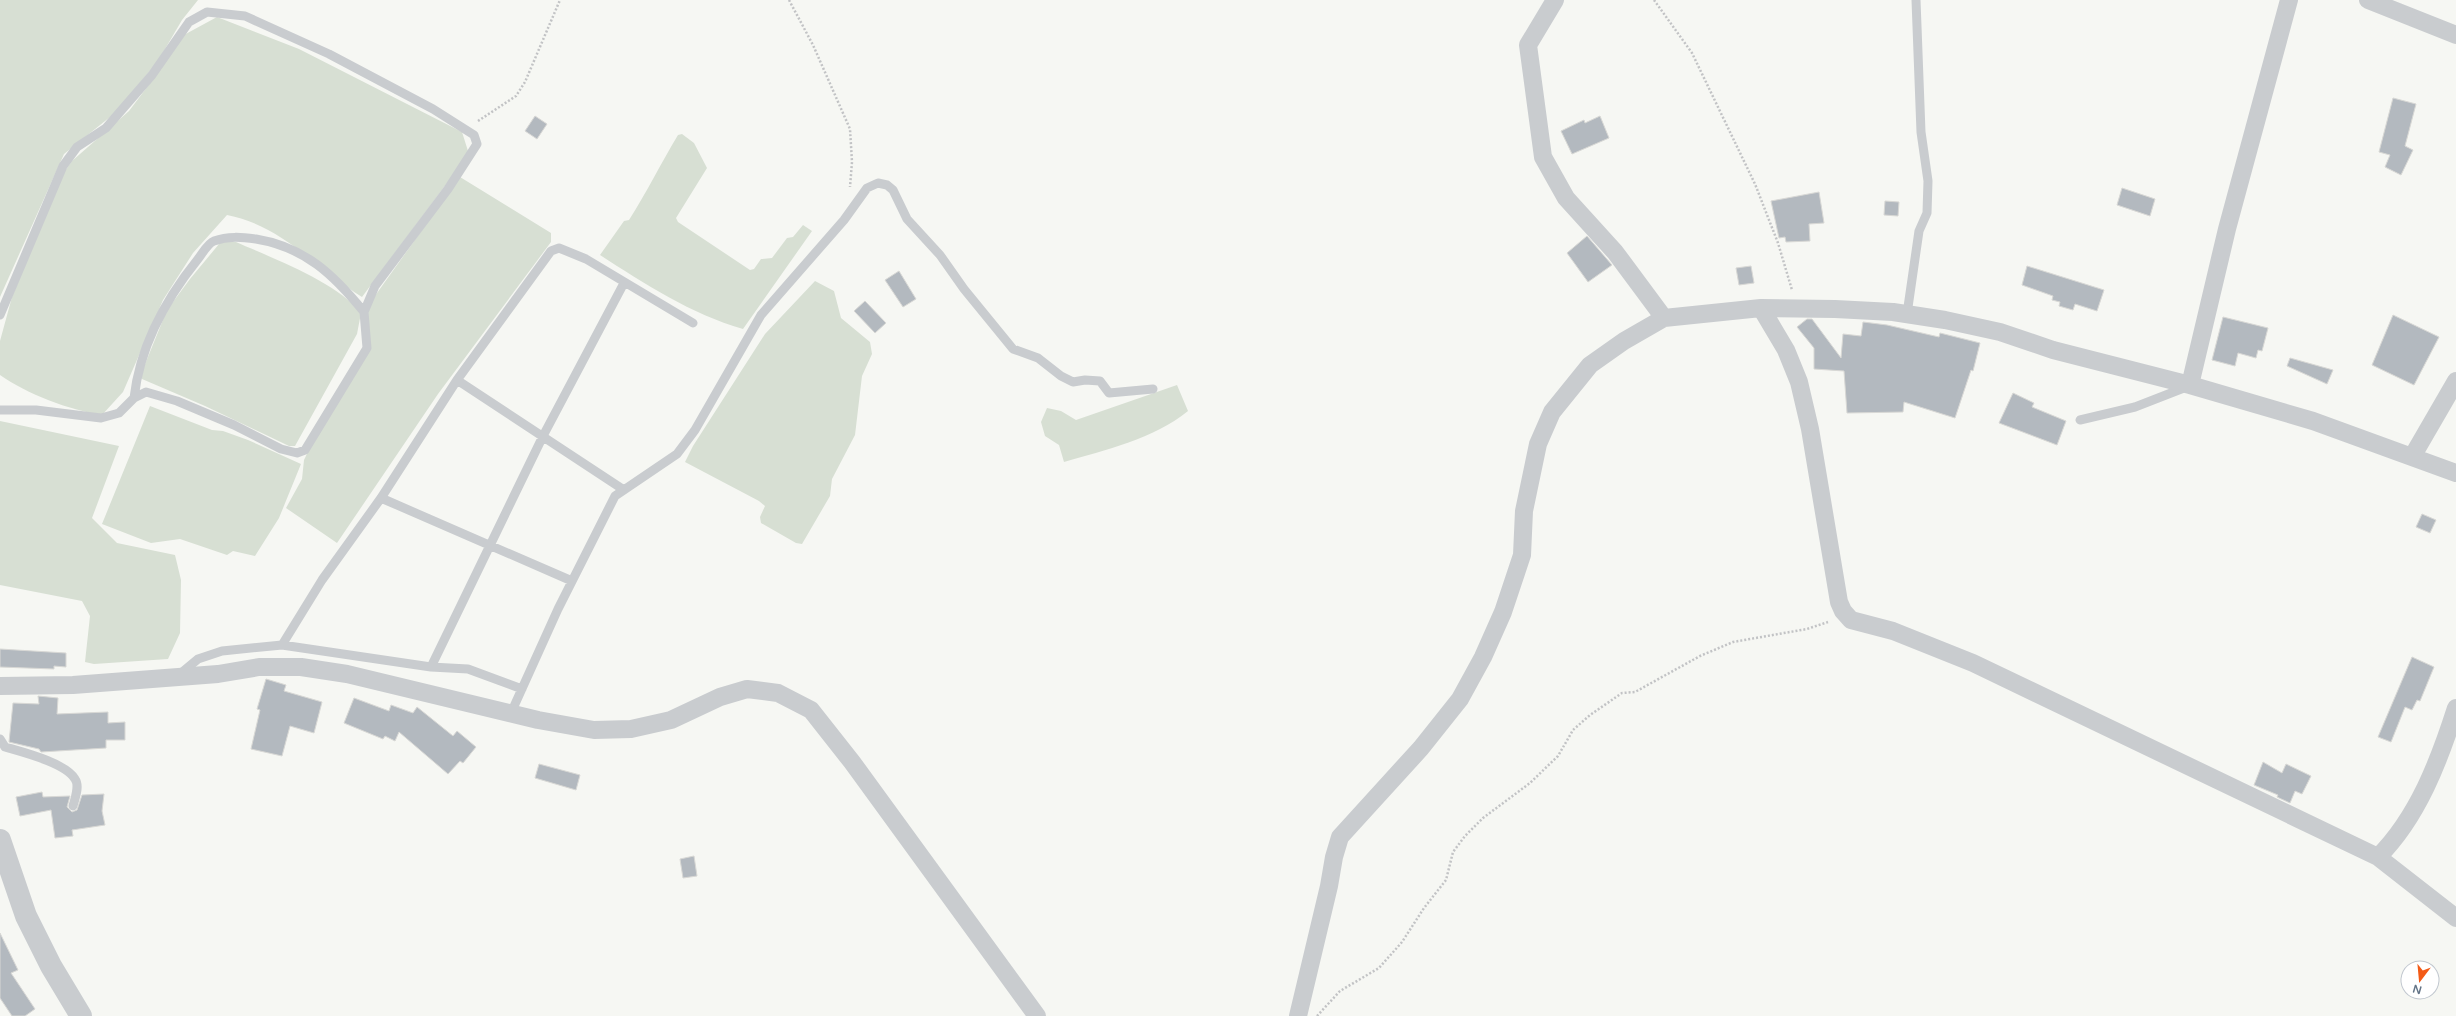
<svg xmlns="http://www.w3.org/2000/svg" width="2456" height="1016" font-family="'Varela Round',sans-serif">
	<style>
		.green { fill: #d7dfd3 }
		.building { fill: #b3b9bf; stroke: #d8d8d5 }
		.lines { fill: none; stroke-linecap: round; stroke-linejoin: round }
		.path { stroke: #c2c3c5; stroke-width: 2.5; stroke-dasharray: 2 2; stroke-linecap: butt }
		.service { stroke: #c9cccf; stroke-width: 9 }
		.minor { stroke: #c9cccf; stroke-width: 18 }
		.tertiary { stroke: #c9cccf; stroke-width: 22 }
	</style>
	<rect width="100%" height="100%" fill="#f6f7f3"/>
	<path class="green" d="M0,0H198L182,20L158,61L115,113L64,154L0,297Z
		M217,17L299,49L462,132L468,151L459,167L362,297C318,269 281,225 227,215L193,253L163,300L123,392L102,415C69,410 27,394 0,375V341L12,297L62,175L72,161L129,111L160,70L182,36Z
		M682,134L694,143L707,168L676,218L678,222L750,270L754,269L761,259L772,258L787,238L793,237L803,225L812,231L743,329C691,314 645,284 600,255L624,221L629,220C647,192 661,163 678,135Z
		M460,177L551,233V242L438,394L337,543L286,508L302,479L304,460L316,435L370,349L367,310L372,300Z
		M226,240L236,242C272,258 337,282 361,313L357,334L295,446H289L205,406L142,379L141,374L167,310L190,279L219,244Z
		M815,281L834,291L841,318L870,342L872,354L862,376L855,435L832,479L830,496L802,544L796,543L761,523L760,517L765,506L759,501L685,462L693,446L765,334Z
		M1177,385L1188,411C1154,439 1105,450 1064,462L1059,445L1045,436L1041,422L1047,408L1061,411L1076,420Z
		M150,406L212,430L223,431L248,440L301,464L279,518L255,556L233,551L227,555L180,539L151,543L102,524Z
		M0,421L119,446L92,518L117,543L175,555L181,580L180,633L168,659L94,664L85,662L90,616L82,601L0,585Z"/>
	<path class="building" d="M2393,98L2416,104L2405,146L2413,150L2401,175L2385,167L2390,155L2379,152Z
		M535,116L547,124L537,139L525,131Z
		M1600,116L1609,138L1572,154L1561,131L1584,120L1585,123Z
		M2122,188L2155,199L2150,216L2117,205Z
		M1819,192L1824,223L1809,224L1810,241L1786,242L1785,237L1779,238L1771,201Z
		M1885,201L1899,202L1898,216L1884,215Z
		M1587,236L1612,265L1588,282L1567,253Z
		M1751,266L1754,283L1739,285L1736,268Z
		M2027,266L2104,290L2097,311L2075,304L2073,310L2059,306L2060,302L2052,300L2053,296L2022,285Z
		M899,271L916,299L903,307L885,280Z
		M865,301L886,323L875,333L854,311Z
		M2393,315L2439,337L2414,385L2372,365Z
		M2223,317L2268,328L2262,351L2258,350L2256,358L2238,353L2235,366L2212,360Z
		M1807,319H1812L1841,358L1843,334L1861,336L1863,322L1887,325L1939,337L1940,333L1980,343L1973,371L1971,370L1955,418L1904,402L1903,412L1847,413L1844,371L1814,369V348L1797,327Z
		M2290,358L2333,370L2327,384L2287,366Z
		M2013,393L2034,403L2032,407L2066,421L2057,445L1999,423Z
		M2422,514L2436,520L2430,533L2416,527Z
		M0,649L66,653V667L54,666V669L0,667Z
		M2412,657L2434,667L2420,701L2417,700L2412,710L2405,707L2391,742L2378,737Z
		M266,679L286,685L284,691L322,702L314,733L290,726L282,756L251,749L260,710L257,709Z
		M38,696L58,698L57,714L108,712V723L125,722V740H106V748L41,752L39,749L9,742L13,703L39,704Z
		M354,698L389,711L391,705L413,713L417,707L453,736L457,731L476,747L463,763L460,761L448,774L399,732L395,741L385,736L383,739L344,723Z
		M2263,762L2282,773L2286,764L2311,776L2302,794L2295,791L2290,803L2277,797L2278,795L2254,785Z
		M539,764L580,775L576,790L535,778Z
		M42,792L43,797L70,796L67,807L72,812L77,810L82,795L104,794L102,811L105,825L72,830L73,836L55,838L51,810L20,816L16,797Z
		M694,856L697,876L683,878L680,859Z
		M0,933L18,970L11,973L35,1009L25,1016H12L0,998Z"/>
	<g class="lines">
		<path class="path" d="M789,0L813,45L850,129L852,162L850,187
			M1654,0L1692,53L1755,184L1778,243L1792,290
			M478,121L516,96L525,82L560,0
			M1317,1016L1340,991L1379,968L1402,942L1424,908L1446,880L1453,852L1465,836L1483,818L1530,783L1558,756L1573,730L1590,715L1622,693L1635,692L1700,656L1733,642L1807,629L1828,622"/>
		<path class="service" d="M1907,314L1919,231L1927,213L1928,181L1921,132L1916,0
			M0,315L63,166L77,147L106,128L152,75L189,22L207,12L245,16L329,54L433,109L474,135L477,144L448,189L375,286L364,312L367,348L305,450L297,453L281,449L234,425L177,401L146,392L134,398L119,413L101,418L36,410H0
			M457,380L624,490
			M134,398C140,345 165,300 198,259C202,254 208,243 214,241C228,236 241,237 256,239C305,247 334,275 364,312
			M2080,420L2135,407L2189,386
			M381,498L572,581
			M282,645L322,580L381,498L457,380L551,251L559,248L586,259L693,323
			M431,667L543,436L624,283
			M180,674L198,659L222,651L282,645L431,667L468,669L522,689
			M511,713L558,609L615,496L677,454L695,430L761,315L844,220L867,188L878,183L887,185L893,190L907,219L940,255L964,289L1013,349L1038,358L1061,376L1073,382L1085,380L1100,381L1109,393L1153,389
			M0,739L5,747C22,752 66,763 75,779C80,786 75,798 73,806"/>
		<path class="minor" d="M1555,0L1528,45L1543,157L1566,198L1615,252L1664,318
			M2368,0L2456,35
			M1761,308L1786,350L1799,382L1810,429L1839,602L1843,611L1851,620L1893,631L1973,663L2378,857L2456,918
			M2190,385L2227,229L2289,0
			M2412,457L2456,381
			M0,686L73,685L218,674L259,667H301L347,674L538,720L594,730L631,729L671,720L720,697L747,689L778,693L811,710L852,762L1037,1016
			M2378,857C2418,817 2439,761 2456,708
			M1298,1016L1329,886L1334,857L1340,837L1421,748L1460,699L1483,657L1503,612L1522,555L1524,511L1538,444L1552,412L1590,365L1624,341L1664,318L1761,308L1835,309L1893,312L1945,320L2000,332L2053,350L2190,385L2313,421L2456,473"/>
		<path class="tertiary" d="M0,840L26,916L51,966L81,1016"/>
	</g>
	<g transform="translate(2420 980) rotate(196)"><circle r="19" fill="#ffffff" stroke="#c1c7cf"/>
	<path d="M0-3L7 15L0 10L-7 15Z" fill="#f35a16"/>
	<text y="-6" font-size="11" font-weight="bold" text-anchor="middle" fill="#637487">N</text>
	</g>
</svg>
